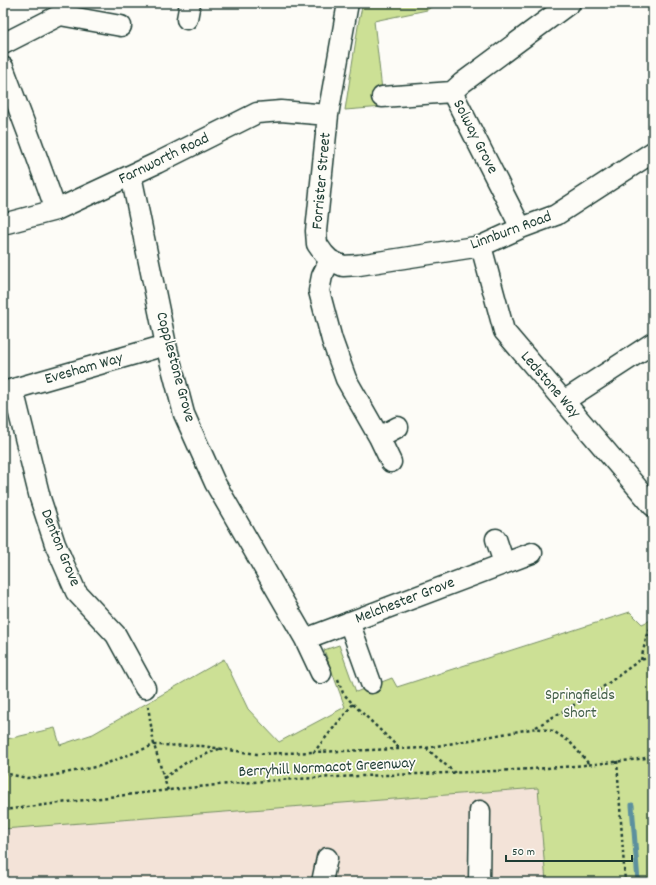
<svg xmlns="http://www.w3.org/2000/svg" width="656" height="885" font-family="Dekko,sans-serif">
	<style>
		.built { fill: #f3e3d8 }
		.green { fill: #cce095; stroke: #768e64 }
		.lines { fill: none; stroke-linecap: round; stroke-linejoin: round }
		.stream { stroke: #5b909e; stroke-width: 5 }
		.minor-casing { stroke: #1f3d34; stroke-width: 23 }
		.path { stroke: #1f3d34; stroke-width: 2.5; stroke-dasharray: 3 3; stroke-linecap: butt }
		.minor { stroke: #fdfcf7; stroke-width: 20 }
		.labels { text-anchor: middle; dominant-baseline: central; stroke-width: 3.5; stroke-linejoin: round; paint-order: stroke }
		.street-label { font-size: 16px; fill: #1f3d34; stroke: #fdfcf7 }
		.park-label { font-size: 16px; fill: #425e47; stroke: #fdfcf7 }
	</style>
	<rect width="100%" height="100%" fill="#fdfcf7"/>
	<filter id="ink" filterUnits="userSpaceOnUse"><feTurbulence type="fractalNoise" baseFrequency=".025" numOctaves="2"/><feDisplacementMap in="SourceGraphic" scale="8" xChannelSelector="R" yChannelSelector="G"/><feConvolveMatrix kernelMatrix="1 2 1 2 8 2 1 2 1" color-interpolation-filters="sRGB"/></filter>
	<g filter="url(#ink)">
		<path class="built" d="M538,788L546,882H3V829Z"/>
		<path class="green" d="M363,3H437L427,10L374,21L384,107L345,110L359,20Z
			M630,612L642,624L653,619V882H546L538,788L3,829V740L55,728L60,745L93,734L224,659L248,709L279,742L345,707L324,650L339,645L356,692L392,678L397,687Z"/>
		<g class="lines">
			<path class="stream" d="M632,805L638,882"/>
			<g class="minor-casing">
				<path id="minor" d="M348,3L328,115L316,231L317,244L324,254L330,260L343,266L359,265L481,246L521,228L556,215L653,152
					M187,19L190,3
					M3,44L60,15L121,26
					M3,67L31,141L56,210
					M382,97L452,92
					M131,175L166,345L184,414L215,483L305,639L321,673
					M3,224L56,210L157,163L257,113L281,111L328,115
					M521,228L452,92L462,83L570,3
					M481,246L504,331L653,506
					M330,260L322,276L319,291L332,340L346,379L379,437L391,462
					M13,389L40,498L55,544L76,592L116,635L145,688
					M3,392L166,345
					M564,401L653,343
					M379,437L398,427
					M496,539L504,563
					M349,622L371,683
					M305,639L532,553
					M322,882L327,858
					M479,882L480,811"/>
			</g>
			<path class="path" d="M641,660L646,639L653,623
				M338,679L343,693L353,704L399,748
				M353,704L314,752L426,748L536,728L553,731L570,742L589,764
				M148,706L154,745L168,791
				M536,727L596,692L640,660L653,657
				M426,748L455,773
				M617,761L625,882
				M3,773L27,778L50,776L100,766L154,745L202,746L257,754L314,752
				M164,778L187,762L219,749
				M3,810C95,799 188,786 280,780C404,772 529,775 653,757"/>
			<use href="#minor" class="minor"/>
		</g>
	</g>
	<g class="labels">
		<g class="street-label">
			<text transform="translate(475 137) rotate(63)">Solway Grove</text>
			<text transform="translate(164 159) rotate(-26)">Farnworth Road</text>
			<text transform="translate(322 181) rotate(-85)">Forrister Street</text>
			<text transform="translate(511 231) rotate(-20)">Linnburn Road</text>
			<text transform="translate(175 367) rotate(75)">Copplestone Grove</text>
			<text transform="translate(84 369) rotate(-16)">Evesham Way</text>
			<text transform="translate(550 385) rotate(49)">Ledstone Way</text>
			<text transform="translate(60 548) rotate(68)">Denton Grove</text>
			<text transform="translate(405 601) rotate(-21)">Melchester Grove</text>
			<text transform="translate(327 768) rotate(-3)">Berryhill Normacot Greenway</text>
		</g>
		<g class="park-label">
			<text x="580" y="695">Springfields<tspan x="580" dy="18">Short</tspan></text>
		</g>
	</g>
	<rect width="656" height="885" fill="none" stroke="#fdfcf7" stroke-width="16"/>
	<rect x="8" y="8" width="640" height="869" fill="none" stroke="#1f3d34" stroke-width="1.5" filter="url(#ink)"/>
	<path d="M506 855v6h126v-6" fill="none" stroke="#1f3d34" stroke-width="2"/>
	<text x="512" y="855" font-size="12" fill="#1f3d34" stroke="#fdfcf7" stroke-width="3" paint-order="stroke">50 m</text>
</svg>
